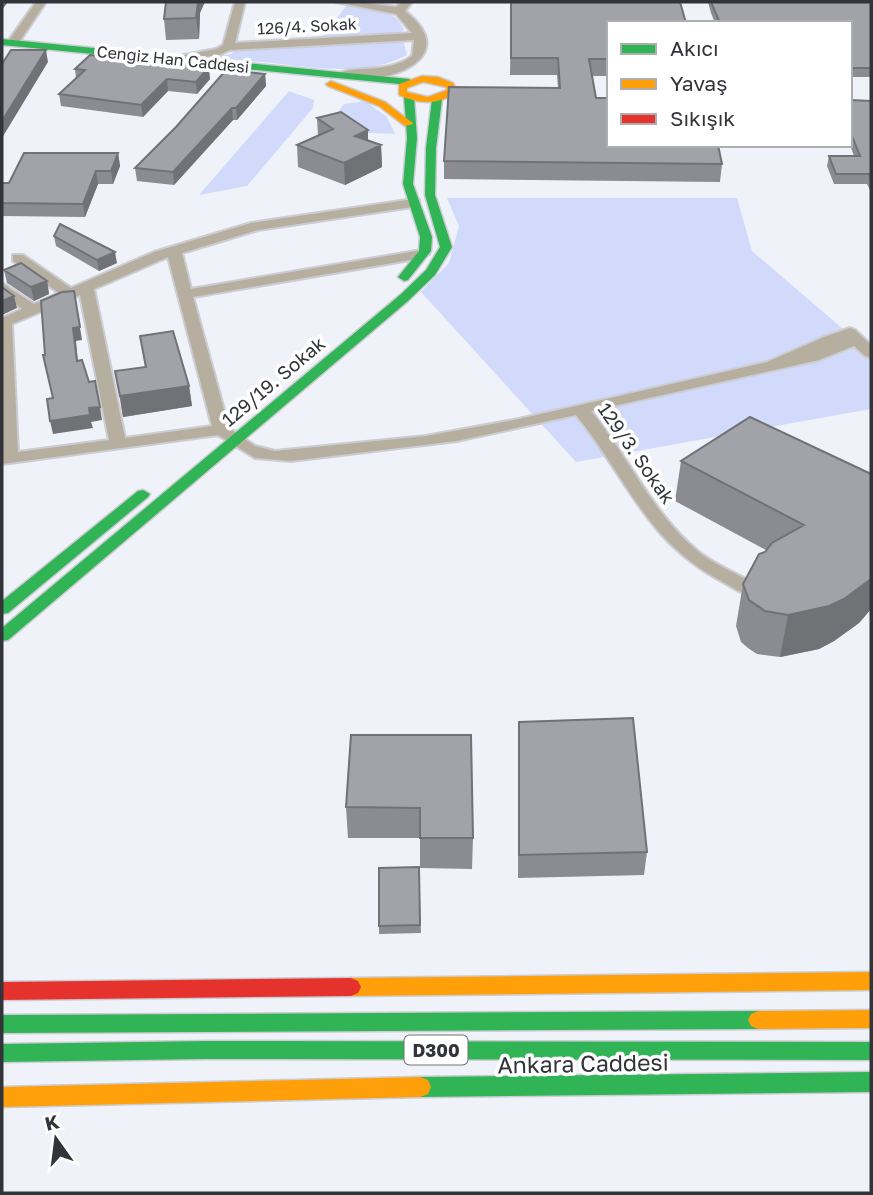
<svg xmlns="http://www.w3.org/2000/svg" width="873" height="1195" font-family="'Golos Text',sans-serif">
	<style>
		.green { fill: #d2dafc }
		.lines { fill: none; stroke-linecap: round; stroke-linejoin: round }
		.street-casing { stroke: #cbcdd3; stroke-width: 4 }
		.fast-casing { stroke: #cbcdd3; stroke-width: 3 }
		.slow-casing { stroke: #cbcdd3; stroke-width: 3 }
		.jam-casing { stroke: #cbcdd3; stroke-width: 3 }
		.street { fill: #b6ae9f; fill-rule: evenodd }
		.fast { fill: #30b455; fill-rule: evenodd }
		.slow { fill: #ff9f0a; fill-rule: evenodd }
		.jam { fill: #e5322d; fill-rule: evenodd }
		.wall { fill: #8a8c91 }
		.shaded-wall { fill: #717276 }
		.building { fill: #a1a3a9; stroke: #717276; stroke-width: 2 }
		.labels { text-anchor: middle; dominant-baseline: central; stroke-width: 7; stroke-linejoin: round; paint-order: stroke }
		.far-street-label { font-size: 16px; fill: #33343a; stroke: #fff }
		.shield { fill: #fff; stroke: #707175; stroke-width: 2 }
		.shield-label { font-size: 18px; font-weight: bold; fill: #33343a }
		.street-label { font-size: 19px; fill: #33343a; stroke: #fff }
		.near-street-label { font-size: 23px; fill: #33343a; stroke: #fff }
	</style>
	<rect width="100%" height="100%" fill="#f0f2fa"/>
	<path class="green" d="M347,5C367,8 396,8 404,30L394,35L321,38Z
		M403,39L407,55C364,78 309,67 263,62C248,61 228,61 215,56L231,54L238,47Z
		M289,91L314,100L313,108L247,186L199,195Z
		M365,101L387,117L395,134L323,131L344,104Z
		M447,198H737L752,251L871,353V409L576,462L421,292L449,263L459,226Z"/>
	<g class="lines">
		<g class="street-casing">
			<path id="street" d="M36,2H46L17,45H9L7,43Z
				M235,2H245L235,43L412,33L396,14L336,2H360L396,7L402,2H412L405,11C472,64 363,91 339,74C354,64 386,75 412,56L414,40L230,50L219,55L163,63V59L216,49L223,45Z
				M414,199L419,200V206L258,230L182,253L191,289L422,250L429,254L422,258L193,297L229,428L255,446L275,451L426,436L519,419L767,362L824,337L850,328L855,330L871,345V358L865,356L854,346L819,360L591,411C629,457 652,514 699,552C715,565 736,573 755,584L758,588L755,592C743,596 735,589 725,583C645,542 629,480 576,415L457,441L291,461L255,458L218,435L2,464V318L22,309L2,294V283L34,304L59,293L13,261V255H23L71,288L154,252L251,223ZM168,257L212,426L125,438L94,289ZM80,295L109,440L18,452L12,324Z"/>
		</g>
		<g class="fast-casing">
			<path id="fast" d="M2,39L409,79L414,82L409,85L2,45Z
				M409,94L414,97L417,138L413,184L432,237L431,251L408,280L404,281L398,277L419,251L420,237L403,184L407,138L404,97Z
				M437,96L442,99L436,148L435,195L452,247L435,275L408,301L8,640L2,641V628L400,295L426,270L440,247L425,195L426,148L432,99Z
				M143,490L150,494L148,497L8,613L2,614V601L138,491Z
				M758,1011L765,1014L768,1020L765,1026L758,1029L2,1033V1015Z
				M206,1041L871,1042V1060L206,1059L2,1062V1044Z
				M871,1072V1092L420,1097L412,1094L409,1087L412,1080L420,1077Z"/>
		</g>
		<g class="slow-casing">
			<path id="slow" d="M422,76L438,77L453,83L457,91C440,106 418,104 399,95V84ZM423,82L446,87L447,90L428,97L407,92V88Z
				M331,81L385,102L414,124L405,126L379,106L328,86L326,84Z
				M871,972V990L351,996L344,993L341,987L344,981L351,978Z
				M871,1010V1028L758,1029L751,1026L748,1020L751,1014L758,1011Z
				M420,1077L428,1080L431,1087L428,1094L420,1097L2,1107V1087Z"/>
		</g>
		<g class="jam-casing">
			<path id="jam" d="M351,978L358,981L361,987L358,993L351,996L2,1000V982Z"/>
		</g>
		<use href="#street" class="street"/>
		<use href="#fast" class="fast"/>
		<use href="#slow" class="slow"/>
		<use href="#jam" class="jam"/>
	</g>
	<path class="wall" d="M511,2L609,23V76H592L596,98L722,164L720,182L444,179V161L558,88L557,75H510Z
		M708,2H871V77H850V23H715L711,13Z
		M200,13L199,39L166,40L164,19Z
		M75,69L210,79L197,94L168,91L143,117L61,106L59,94L76,78Z
		M265,74L266,86L237,120H233L174,185L137,181L135,168Z
		M850,100L871,101V192L867,184H834L827,166L829,156H854L850,145Z
		M317,118L368,141L381,145L382,167L345,185L298,167L297,145L318,136Z
		M118,153L120,166L113,184H98L85,217L2,216V183H9Z
		M54,236L117,263L99,271L56,246Z
		M4,270L47,281L49,294L34,301L7,283Z
		M140,336L189,386L192,406L123,417L115,371L145,367Z
		M681,461L871,474V609L859,623L834,641L819,649L780,657L757,654L748,648L741,642L736,626L743,584L766,550L675,501Z
		M519,722L647,852L644,875L518,878V746Z
		M351,735L473,838L472,869L420,868V838H348L346,807Z
		M419,867L421,933L379,934V926Z"/>
	<path class="shaded-wall" d="M2,2H8L2,10Z
		M198,2H205L200,13L199,39L196,18Z
		M46,50L48,62L2,138V121Z
		M209,67L210,79L197,94L196,82Z
		M265,74L266,86L237,120L236,108Z
		M167,79L168,91L143,117L141,105Z
		M232,108L233,120L174,185L173,172Z
		M368,130V151L381,145L382,167L345,185L344,163L355,136Z
		M118,153L120,166L113,184L111,171Z
		M96,171L98,184L85,217L83,204Z
		M115,252L117,263L99,271L97,260Z
		M47,281L49,294L34,301L31,287Z
		M74,291L82,340L76,341L79,374L73,328Z
		M14,296L17,308L2,315V301Z
		M189,386L192,406L123,417L120,396Z
		M100,407L102,420L91,422L93,428L53,434L50,421L89,408Z
		M871,579V609L859,623L834,641L819,649L780,657L788,615Z"/>
	<path class="building" d="M166,2H198L196,18L164,19Z
		M511,2H680L686,23H609V59H589L596,98H609V145H718L722,164L444,161L449,87L560,88L558,58H511Z
		M711,2H871V68H850V23H720Z
		M11,50H46L2,121V64Z
		M90,55L209,67L196,82L167,79L141,105L59,94L85,70L75,69Z
		M226,70L265,74L236,108H232L173,172L135,168L176,127Z
		M850,100L871,101V178L869,174H836L829,156H860L850,131Z
		M341,112L368,130L355,136L381,145L344,163L297,145L333,129L317,118Z
		M24,153H118L111,171H96L83,204L2,203V183H9Z
		M60,224L115,252L97,260L54,236Z
		M21,263L47,281L31,287L4,270Z
		M2,288H3L14,296L2,301Z
		M74,291L80,327L73,328L77,361L82,360L89,382L95,381L100,407L89,408L90,415L50,421L47,399L53,398L43,355H45L41,301L62,292Z
		M173,331L189,386L120,396L115,371L146,367L140,336Z
		M750,417L871,474V579L844,599L829,606L788,615L765,611L749,600L743,584L759,554L765,552L772,543L804,525L681,461Z
		M633,718L647,852L519,855V722Z
		M351,735H471L473,838H420V808L346,807Z
		M419,867L420,925L379,926V868Z"/>
	<g class="labels">
		<g class="far-street-label">
			<text transform="translate(307 26) rotate(-3)">126/4. Sokak</text>
			<text transform="translate(173 59) rotate(6)">Cengiz Han Caddesi</text>
		</g>
		<rect class="shield" x="404.5" y="1035.5" width="63" height="29" rx="5"/>
		<g class="shield-label">
			<text x="436" y="1050">D300</text>
		</g>
		<g class="street-label">
			<text transform="translate(273 381) rotate(-40)">129/19. Sokak</text>
			<text transform="translate(637 453) rotate(55)">129/3. Sokak</text>
		</g>
		<g class="near-street-label">
			<text transform="translate(583 1063) rotate(-1)">Ankara Caddesi</text>
		</g>
	</g>
	<rect width="873" height="1195" fill="none" stroke="#33343a" stroke-width="7"/>
	<rect x="607" y="21" width="245" height="126" fill="#ffffff" stroke="#adaeb0" stroke-width="2"/>
	<rect x="621" y="44" width="35" height="10" fill="#30b455" stroke="#adaeb0" stroke-width="2"/>
	<text x="670" y="56" font-size="21" fill="#33343a">Akıcı</text>
	<rect x="621" y="79" width="35" height="10" fill="#ff9f0a" stroke="#adaeb0" stroke-width="2"/>
	<text x="670" y="91" font-size="21" fill="#33343a">Yavaş</text>
	<rect x="621" y="114" width="35" height="10" fill="#e5322d" stroke="#adaeb0" stroke-width="2"/>
	<text x="670" y="126" font-size="21" fill="#33343a">Sıkışık</text>
	<g transform="translate(56 1139) rotate(346)" stroke="#ffffff" stroke-width="5" paint-order="stroke">
	<path d="M0-5L12 26L0 18L-12 26Z" fill="#33343a"/>
	<text y="-10" font-size="19" font-weight="bold" text-anchor="middle" fill="#33343a">K</text>
	</g>
</svg>
